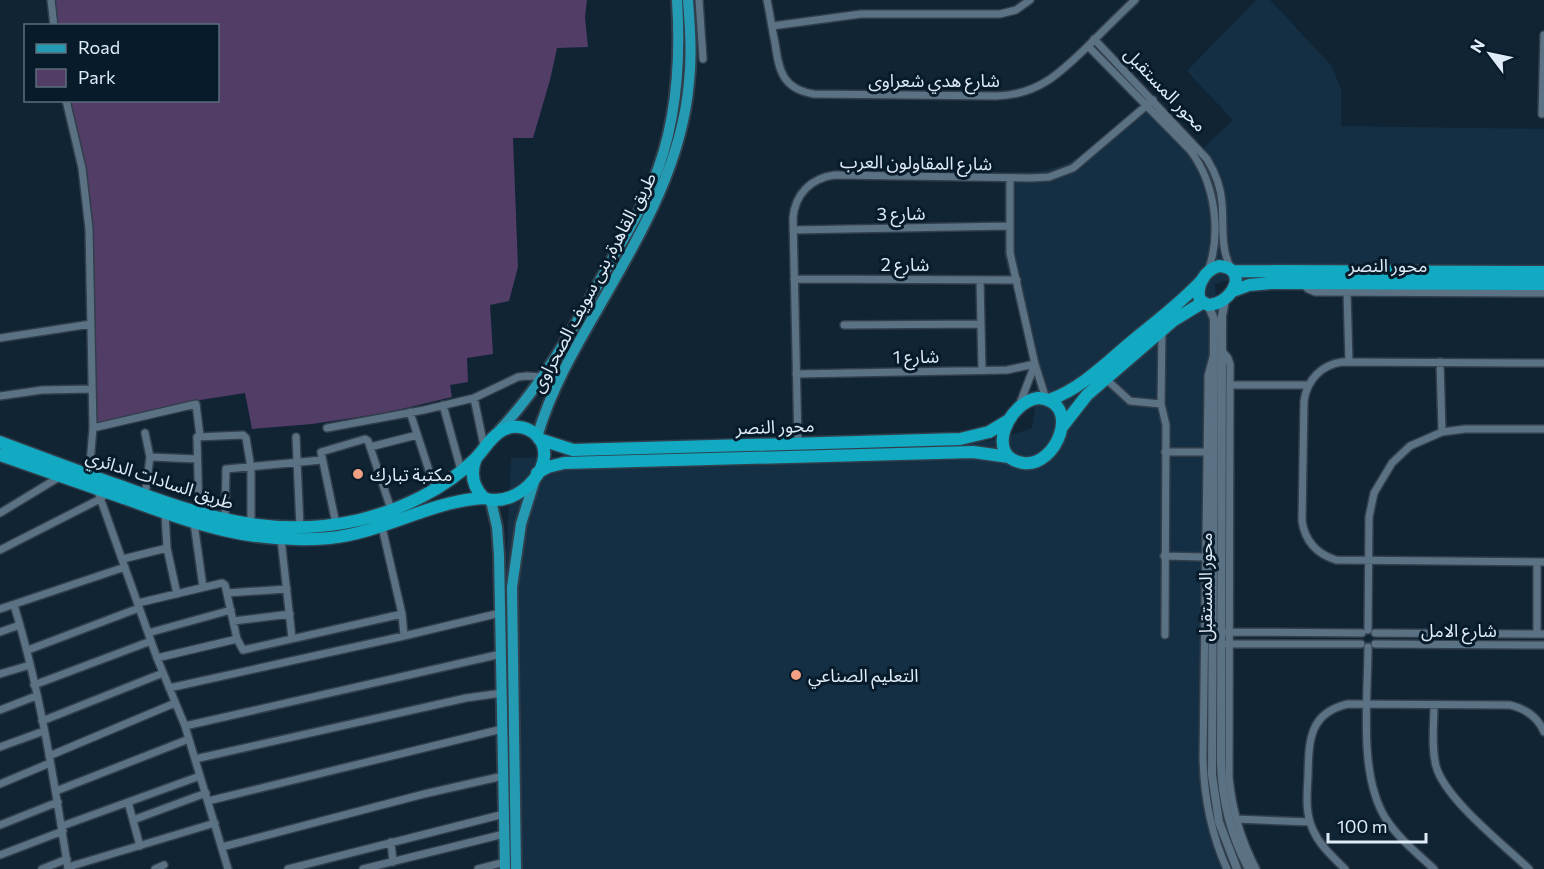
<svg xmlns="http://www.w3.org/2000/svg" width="1544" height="869" font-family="Commissioner,'Noto Sans Arabic',sans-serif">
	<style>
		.built { fill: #142f43 }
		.green { fill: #523d67 }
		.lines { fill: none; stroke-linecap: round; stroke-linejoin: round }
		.minor-casing { stroke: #313e4b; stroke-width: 10 }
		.tertiary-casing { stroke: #313e4b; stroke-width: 11 }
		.primary-casing { stroke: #313e4b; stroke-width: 14 }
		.trunk-casing { stroke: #313e4b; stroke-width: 15 }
		.minor { stroke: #5b7184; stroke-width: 7 }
		.tertiary { stroke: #5b7184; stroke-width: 8 }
		.primary { stroke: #249bb2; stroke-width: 10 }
		.trunk { stroke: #12a9c2; stroke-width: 12 }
		.poi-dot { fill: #f39f83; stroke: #071b2a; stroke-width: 2 }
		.labels { text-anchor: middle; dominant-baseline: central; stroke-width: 6; stroke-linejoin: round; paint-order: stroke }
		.street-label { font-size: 18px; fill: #dfebf6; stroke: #071b2a }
		.poi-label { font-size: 18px; fill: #dfebf6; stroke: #071b2a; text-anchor: start }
	</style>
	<rect width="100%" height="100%" fill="#102434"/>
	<path class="built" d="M1256,0H1270L1331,65L1341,89V126L1544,129V278L1249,277L1232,279L1215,284L1218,345L1215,754L1218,792L1223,818L1230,844L1242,869H509L505,594L511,458L945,447L1000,439L1032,428L1037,391L1014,291L1004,257V173L1042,171L1066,164L1084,154L1107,136L1145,100L1198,153L1233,120L1187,71Z"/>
	<path class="green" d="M54,0H587L585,17L588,47L557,48L550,80L533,138H513L518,267L509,301L490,305L493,354L467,358L468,382L450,385L452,397L385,413L312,424L252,429L245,393L187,402L101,423L94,422L93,267L90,195L82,151L67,101L218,100V26L56,25Z"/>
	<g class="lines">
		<g class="minor-casing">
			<path id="minor" d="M51,0L54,26
				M699,0L703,59
				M767,0C770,14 772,29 775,43C779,70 782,89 814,94L996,96C1038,95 1059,74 1088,46C1103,31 1119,15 1135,0
				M772,26L861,14H1000L1016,10L1030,0
				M1094,39L1207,159C1215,172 1221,187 1222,203C1224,226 1220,247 1231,269
				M1088,46L1190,150C1215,183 1222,232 1208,271
				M66,100L82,168L89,229L93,428L89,475
				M1542,114L1544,35
				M1010,178V253L1035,364L1046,399
				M793,230L1009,226
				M794,279L1017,280
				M980,280L982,370
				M1303,284L1308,289L1315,292L1544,293
				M1347,292L1349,362
				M844,325L981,324
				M1162,330L1161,404L1166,425L1165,635
				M0,338L91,324
				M1222,351L1228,358L1230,364L1229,777C1232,810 1241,840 1256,869
				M1213,357L1208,376V388L1203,758C1204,797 1211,834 1227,869
				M1440,362L1442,432
				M1544,363L1342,362C1321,365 1307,380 1304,401L1302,521C1305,541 1317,554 1336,560L1544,562
				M796,374L1007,370L1035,364
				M1106,379L1130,401L1161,404
				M1230,385H1308
				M0,396L42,390L92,389
				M474,398L484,446
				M443,405L461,470
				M1019,406L1035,364
				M410,412L435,489
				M93,428L196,404L200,436
				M327,428L424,410L474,398L518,377L527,376L544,377
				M296,437L300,527
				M798,443L793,218C795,194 811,178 835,175L1031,178L1049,177L1073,168L1153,100
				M370,447L417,435
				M1165,452H1207
				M150,457L197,459
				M97,489L157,658L185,726L228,869
				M145,496L150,457L145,433
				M0,513L61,476
				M165,513L167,548L177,594
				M199,514L197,437L243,435L246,438L251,468V525
				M225,520L226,469L322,460
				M194,523L203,587
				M336,524L321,452L365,439L368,441L391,509
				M382,527L402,614L404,636
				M281,539L292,638
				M0,550L102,498
				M1164,556L1205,557
				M123,559L167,548
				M1537,562V634
				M227,593L287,589
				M138,603L222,583L225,585L237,639L243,650L402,614
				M14,605C40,690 54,780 68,869
				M0,609L125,567
				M233,621L290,614
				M1368,630L1369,517L1374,493L1392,463L1410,446L1442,432L1465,429H1544
				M0,632L20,625
				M1226,632L1362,633
				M148,633L231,610
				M1375,633L1544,634
				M1227,644H1361
				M1375,644L1544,645
				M1368,647C1368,699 1358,775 1386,819C1399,839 1417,853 1434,869
				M28,650L139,608
				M157,658L237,639
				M0,674L30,665
				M34,685L151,641
				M169,688L404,636L500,613
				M1434,705C1434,725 1431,747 1436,766C1445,799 1503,844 1529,869
				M0,710L36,696
				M42,721L163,673
				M185,726L501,654
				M0,747L44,731
				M49,756L175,703
				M195,759L466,698L502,693
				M0,784L50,763
				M56,791L189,739
				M208,801L502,729
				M128,802L140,846
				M1236,819L1310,822
				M133,820L206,793
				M0,825L58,802
				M62,826L200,776
				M391,842L393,862
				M222,847L424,794L503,776
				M0,855L63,831
				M68,867L215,823
				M42,869L67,859
				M155,869L164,865
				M288,869L504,814
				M363,869L504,834
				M478,869L505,862
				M1345,869C1333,857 1320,846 1313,830C1305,813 1307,795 1308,776C1309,742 1308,713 1348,704L1510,705C1526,709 1538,717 1544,732"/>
		</g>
		<g class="tertiary-casing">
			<path id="tertiary" d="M1225,300L1222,316L1221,763C1222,800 1231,836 1249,869
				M1208,305L1214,319L1212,775L1219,822L1237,869"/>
		</g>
		<g class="primary-casing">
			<path id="primary" d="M499,431C540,387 569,337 598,284C616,251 637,219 652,184C677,126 681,62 677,0
				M537,437C551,389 575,348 600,305C640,235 682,165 689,82C692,55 690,27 688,0
				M491,501L497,527L499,555L505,869
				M516,869L512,587L521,524L535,479"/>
		</g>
		<g class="trunk-casing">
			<path id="trunk" d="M1219,266C1250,268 1233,304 1208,305L1200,300C1195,286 1205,270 1219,266Z
				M1233,271L1544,272
				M1233,291L1249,285L1271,283L1544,284
				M1038,398C1083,401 1057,468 1023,463C984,457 1008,402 1038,398Z
				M1049,400C1083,388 1109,360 1136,338C1159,319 1183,301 1203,279
				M1062,427L1087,395L1174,320L1202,303
				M539,439L573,450L960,439L989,432L1009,420
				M0,442C40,457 80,472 120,486C201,516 272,540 359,520C400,510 445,489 475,459C485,449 490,437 503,430C513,425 525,426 534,433C565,458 519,511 484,498C472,486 470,473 476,458
				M0,455C40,469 81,483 121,497C193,523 251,545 330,538C385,532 430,501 484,498
				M537,473L548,467L564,463L973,452L1009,457"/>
		</g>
		<use href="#minor" class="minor"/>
		<use href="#tertiary" class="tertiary"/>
		<use href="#primary" class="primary"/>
		<use href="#trunk" class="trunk"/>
	</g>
	<g class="poi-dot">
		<circle cx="358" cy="474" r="6"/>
		<circle cx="796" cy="675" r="6"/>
	</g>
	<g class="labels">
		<g class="street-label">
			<text x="934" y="80">شارع هدي شعراوى</text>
			<text transform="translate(1166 89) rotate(46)">محور المستقبل</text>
			<text transform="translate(916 162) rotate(1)">شارع المقاولون العرب</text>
			<text transform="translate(901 213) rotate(-1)">شارع 3</text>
			<text x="905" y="264">شارع 2</text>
			<text x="1388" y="265">محور النصر</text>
			<text transform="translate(593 282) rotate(-62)">طريق القاهرة, بنى سويف الصحراوى</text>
			<text transform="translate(916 356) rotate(-1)">شارع 1</text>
			<text transform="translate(775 426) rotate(-2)">محور النصر</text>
			<text transform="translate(160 479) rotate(18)">طريق السادات الدائري</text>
			<text transform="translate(1205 587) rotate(-90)">محور المستقبل</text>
			<text x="1459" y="630">شارع الامل</text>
		</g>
		<g class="poi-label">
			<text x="370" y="474">مكتبة تبارك</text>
			<text x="808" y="675">التعليم الصناعي</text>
		</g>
	</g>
	<rect x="24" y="24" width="195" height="78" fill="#071b2a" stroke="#5d6e7c" stroke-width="1.5"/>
	<rect x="36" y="44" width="30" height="9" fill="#249bb2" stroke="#5d6e7c" stroke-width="1.5"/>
	<text x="78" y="54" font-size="18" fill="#dfebf6">Road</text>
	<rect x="36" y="69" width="30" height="18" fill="#523d67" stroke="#5d6e7c" stroke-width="1.5"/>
	<text x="78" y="84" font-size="18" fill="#dfebf6">Park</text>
	<g transform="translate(1490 54) rotate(302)" stroke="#071b2a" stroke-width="4.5" paint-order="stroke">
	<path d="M0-4.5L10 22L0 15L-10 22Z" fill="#dfebf6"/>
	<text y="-9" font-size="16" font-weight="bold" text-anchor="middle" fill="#dfebf6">N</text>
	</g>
	<path d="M1328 833v9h98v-9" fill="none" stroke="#dfebf6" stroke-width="3"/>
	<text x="1337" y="833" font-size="18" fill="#dfebf6" stroke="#071b2a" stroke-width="4.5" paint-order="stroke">100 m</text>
</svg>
